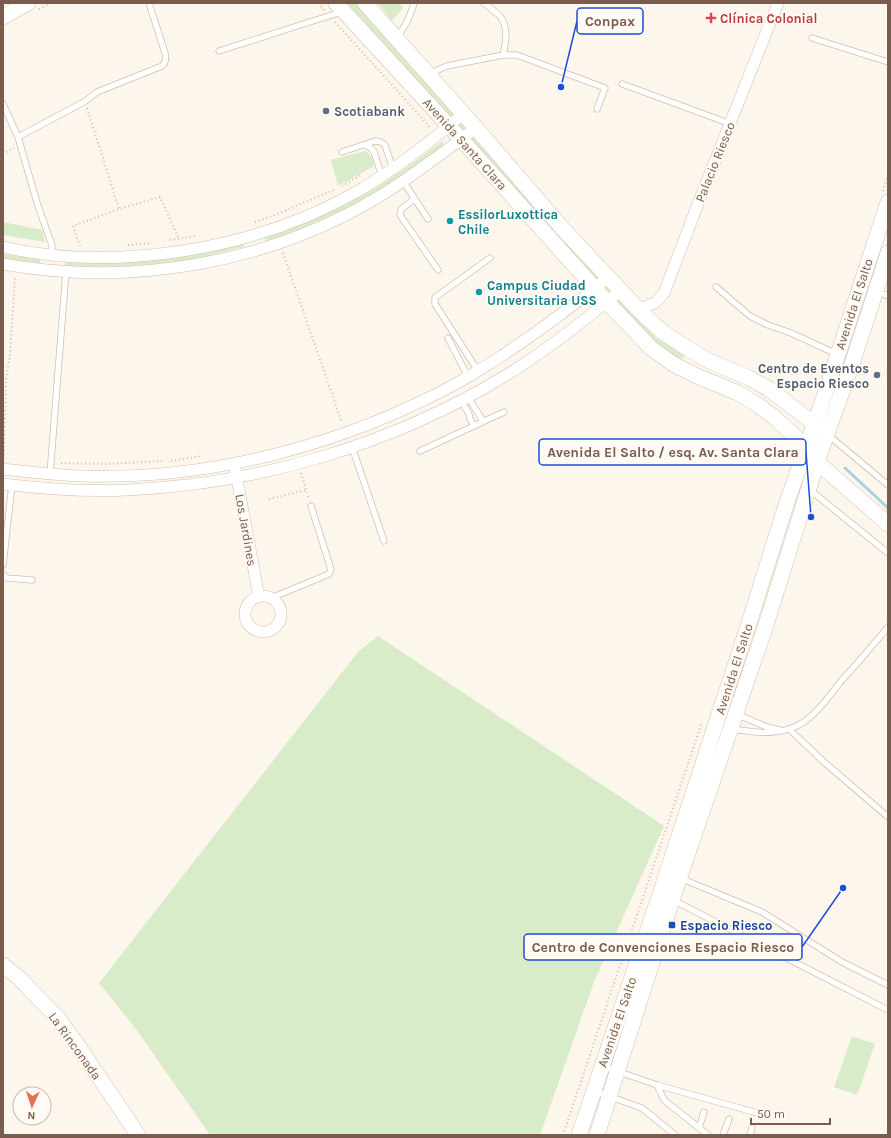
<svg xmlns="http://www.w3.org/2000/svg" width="891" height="1138" font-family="Karla,sans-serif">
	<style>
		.green { fill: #d8ecc9 }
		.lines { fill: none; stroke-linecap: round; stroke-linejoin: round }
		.stream { stroke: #a5d3da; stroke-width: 3 }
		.lane-casing { stroke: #d1beb0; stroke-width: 7 }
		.street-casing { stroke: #d1beb0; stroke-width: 12 }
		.secondary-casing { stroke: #d6c0b0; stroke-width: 16 }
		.path { stroke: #d9b8a5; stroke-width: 2; stroke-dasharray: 1 3; stroke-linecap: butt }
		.lane { stroke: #fff; stroke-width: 5.5 }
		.street { stroke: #fff; stroke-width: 11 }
		.secondary { stroke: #fff; stroke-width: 15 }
		.health-dot { fill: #e0444e; stroke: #fffaf3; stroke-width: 1.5 }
		.service-dot { fill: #5c6f8a; stroke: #fffaf3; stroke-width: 1.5 }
		.culture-dot { fill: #0f9aa8; stroke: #fffaf3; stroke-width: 1.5 }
		.transit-dot { fill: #1a4fb4; stroke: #fffaf3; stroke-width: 1.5 }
		.labels { text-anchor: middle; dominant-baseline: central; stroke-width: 3.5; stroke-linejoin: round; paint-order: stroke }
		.health-label { font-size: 13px; font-weight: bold; fill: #be3a42; stroke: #fffaf3; text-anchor: start }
		.service-label { font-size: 13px; font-weight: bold; fill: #4e5e75; stroke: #fffaf3; text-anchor: start }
		.street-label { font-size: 13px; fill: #7a5c4d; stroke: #fffaf3 }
		.culture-label { font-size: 13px; font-weight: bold; fill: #0d838f; stroke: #fffaf3; text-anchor: start }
		.transit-label { font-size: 13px; font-weight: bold; fill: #164399; stroke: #fffaf3; text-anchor: start }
		.leader { fill: none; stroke: #1d4ed8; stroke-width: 1.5 }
		.callout-dot { fill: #1d4ed8; stroke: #fffaf3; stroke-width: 1.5 }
		.callout { fill: #fffaf3; stroke: #1d4ed8; stroke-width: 1.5 }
		.callout-label { font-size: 14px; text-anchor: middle; font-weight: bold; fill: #7a5c4d }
	</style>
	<rect width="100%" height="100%" fill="#fdf6ec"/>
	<path class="green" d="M344,3H358L454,111L478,143L656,338L686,355L679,361L645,334Z
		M378,3H399L403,8L392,21Z
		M442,141L445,145C407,174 367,200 323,219C304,228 285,234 266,241L264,237C283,231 301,224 319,217C364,198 404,170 442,141Z
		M365,151C371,154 372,159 374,166L338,186L331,160Z
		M3,222L42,230L45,242L3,235Z
		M243,243L244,247C219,253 194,260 169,263C134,267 100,267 65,266V262C100,263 135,263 170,258C194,255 218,249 243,243Z
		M3,254L40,259V264L3,258Z
		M378,636L664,826L594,982L540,1135H210L136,1029L99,983L358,652Z
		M852,1036L875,1044L857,1095L834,1087Z"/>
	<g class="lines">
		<path class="stream" d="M845,468L888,508"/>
		<g class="lane-casing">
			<path id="lane" d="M484,3C489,7 494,11 499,15C509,26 506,42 503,55
				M396,38C406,27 410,16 414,3
				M812,38L888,62
				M219,51L341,12
				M429,74L447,66L503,55H517L605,88L597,109
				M622,84L731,124
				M3,104L18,137L38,206L52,245V255
				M18,137L84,102L97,92L162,66C166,62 166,59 165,53L149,3
				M365,145L371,148L374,152L382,177
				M342,152L375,141C379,141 382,142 385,145L393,169
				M403,181L428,219
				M415,199L401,209L400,215L438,270
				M716,287L750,316L768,325L791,333L830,351L838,353
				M876,291L888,296
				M448,338L468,377
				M478,371L435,304V298L437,296L490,258
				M468,397C473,406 479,413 483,422
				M461,401L469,414L470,419L474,426
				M827,434L888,485
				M352,447L384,541
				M420,451L504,412
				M50,474L66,271
				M810,490L888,553
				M3,565L12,485
				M3,574L6,578L32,580
				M271,598L329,574L331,570L329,563L311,506
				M736,714L767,727L780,730
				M732,729C751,732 770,735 789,729C813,722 827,698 842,680C858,663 873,645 888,627
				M789,729L824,762L888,817
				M680,878L762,912L842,962L888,985
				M673,900L888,1010
				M602,1066L657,1085L761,1114
				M657,1085L664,1100L708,1135
				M594,1091L642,1108L675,1135
				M699,1128L704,1112
				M723,1135L729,1119
				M750,1135L752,1128"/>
		</g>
		<g class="street-casing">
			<path id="street" d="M3,247C117,273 257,249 358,191C396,169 430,142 463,114
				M3,264C130,287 268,264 380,196C413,176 444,152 476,128
				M639,310L656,302L664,293L696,209L778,3
				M234,463L259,597
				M3,469C29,472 55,475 82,476C213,480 346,444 461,381C474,374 487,365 500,357C538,332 574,305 609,277
				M3,484C44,489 85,492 127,490C259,484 391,445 505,376C546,351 584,321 621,290
				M245 614a18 18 0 1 1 36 0a18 18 0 1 1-36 0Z"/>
		</g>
		<g class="secondary-casing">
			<path id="secondary" d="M336,3L461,139L607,302L651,348L673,364L697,376L738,393L758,405L774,417L803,444L817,462L888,524
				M365,3L476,128L562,228L639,310L660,330L679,343L707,360L749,378L769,389L821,429
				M3,17L28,3
				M3,965L18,977L57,1017L76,1043L138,1135
				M579,1135L660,894L749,623L786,505L825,394L888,202
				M597,1135L672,900L765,628L817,462L854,358L888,253"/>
		</g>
		<path class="path" d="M318,3L324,10
			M39,9L51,3
			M335,22L430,127
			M87,108L119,209
			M3,154L14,148
			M342,186L361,175
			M883,191L888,175
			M255,222L275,215L336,189
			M170,240L197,236
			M128,245L151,243
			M80,246L73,226L119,209L160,197L179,239
			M283,253L342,423
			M4,459L6,380L10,355L15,276
			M171,461L202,456
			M61,463L104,464L162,461
			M301,473L309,499
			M269,499L306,490
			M563,1135L702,722"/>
		<use href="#lane" class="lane"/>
		<use href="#street" class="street"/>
		<use href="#secondary" class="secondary"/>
	</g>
	<path class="health-dot" d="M709 12h4v4h4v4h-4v4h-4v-4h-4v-4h4z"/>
	<g class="service-dot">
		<circle cx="326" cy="111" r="4"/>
		<circle cx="877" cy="375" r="4"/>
	</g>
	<g class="culture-dot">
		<circle cx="450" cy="221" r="4"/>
		<circle cx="479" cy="292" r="4"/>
	</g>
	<rect class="transit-dot" x="668" y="921" width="8" height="8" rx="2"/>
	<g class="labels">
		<g class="health-label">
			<text x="720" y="18">Clínica Colonial</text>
		</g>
		<g class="service-label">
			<text x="334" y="111">Scotiabank</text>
			<text x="869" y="368" text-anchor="end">Centro de Eventos<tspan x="869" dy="15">Espacio Riesco</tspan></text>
		</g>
		<g class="street-label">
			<text transform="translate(465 144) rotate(48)">Avenida Santa Clara</text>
			<text transform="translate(715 162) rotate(-68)">Palacio Riesco</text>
			<text transform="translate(854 304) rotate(-72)">Avenida El Salto</text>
			<text transform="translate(246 530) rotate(80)">Los Jardines</text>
			<text transform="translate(734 669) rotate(-72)">Avenida El Salto</text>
			<text transform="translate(617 1022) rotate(-71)">Avenida El Salto</text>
			<text transform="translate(75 1046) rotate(54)">La Rinconada</text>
		</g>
		<g class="culture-label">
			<text x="458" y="214">EssilorLuxottica<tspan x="458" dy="15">Chile</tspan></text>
			<text x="487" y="285">Campus Ciudad<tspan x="487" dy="15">Universitaria USS</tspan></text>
		</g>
		<g class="transit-label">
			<text x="680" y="925">Espacio Riesco</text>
		</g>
	</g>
	<path class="leader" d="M561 87L577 21M811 517L806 452M843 888L802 947"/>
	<g class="callout-dot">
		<circle cx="561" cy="87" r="4"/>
		<circle cx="811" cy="517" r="4"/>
		<circle cx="843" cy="888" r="4"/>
	</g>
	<g class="callout">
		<rect x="577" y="8" width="66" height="26" rx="4"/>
		<rect x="539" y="439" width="267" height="26" rx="4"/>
		<rect x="524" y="934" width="278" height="26" rx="4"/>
	</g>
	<g class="callout-label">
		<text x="610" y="26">Conpax</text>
		<text x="673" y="457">Avenida El Salto / esq. Av. Santa Clara</text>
		<text x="663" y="952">Centro de Convenciones Espacio Riesco</text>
	</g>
	<rect width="891" height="1138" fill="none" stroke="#7a5c4d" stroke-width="8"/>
	<g transform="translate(32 1106) rotate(183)"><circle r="19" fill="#fffaf3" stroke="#cabbb1"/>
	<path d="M0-3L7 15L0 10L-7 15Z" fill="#e76f51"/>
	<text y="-6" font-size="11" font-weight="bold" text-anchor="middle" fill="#7a5c4d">N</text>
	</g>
	<path d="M751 1118v6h79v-6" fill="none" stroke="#7a5c4d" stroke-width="2"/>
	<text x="757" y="1118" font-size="12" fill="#7a5c4d" stroke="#fffaf3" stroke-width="3" paint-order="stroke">50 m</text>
</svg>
